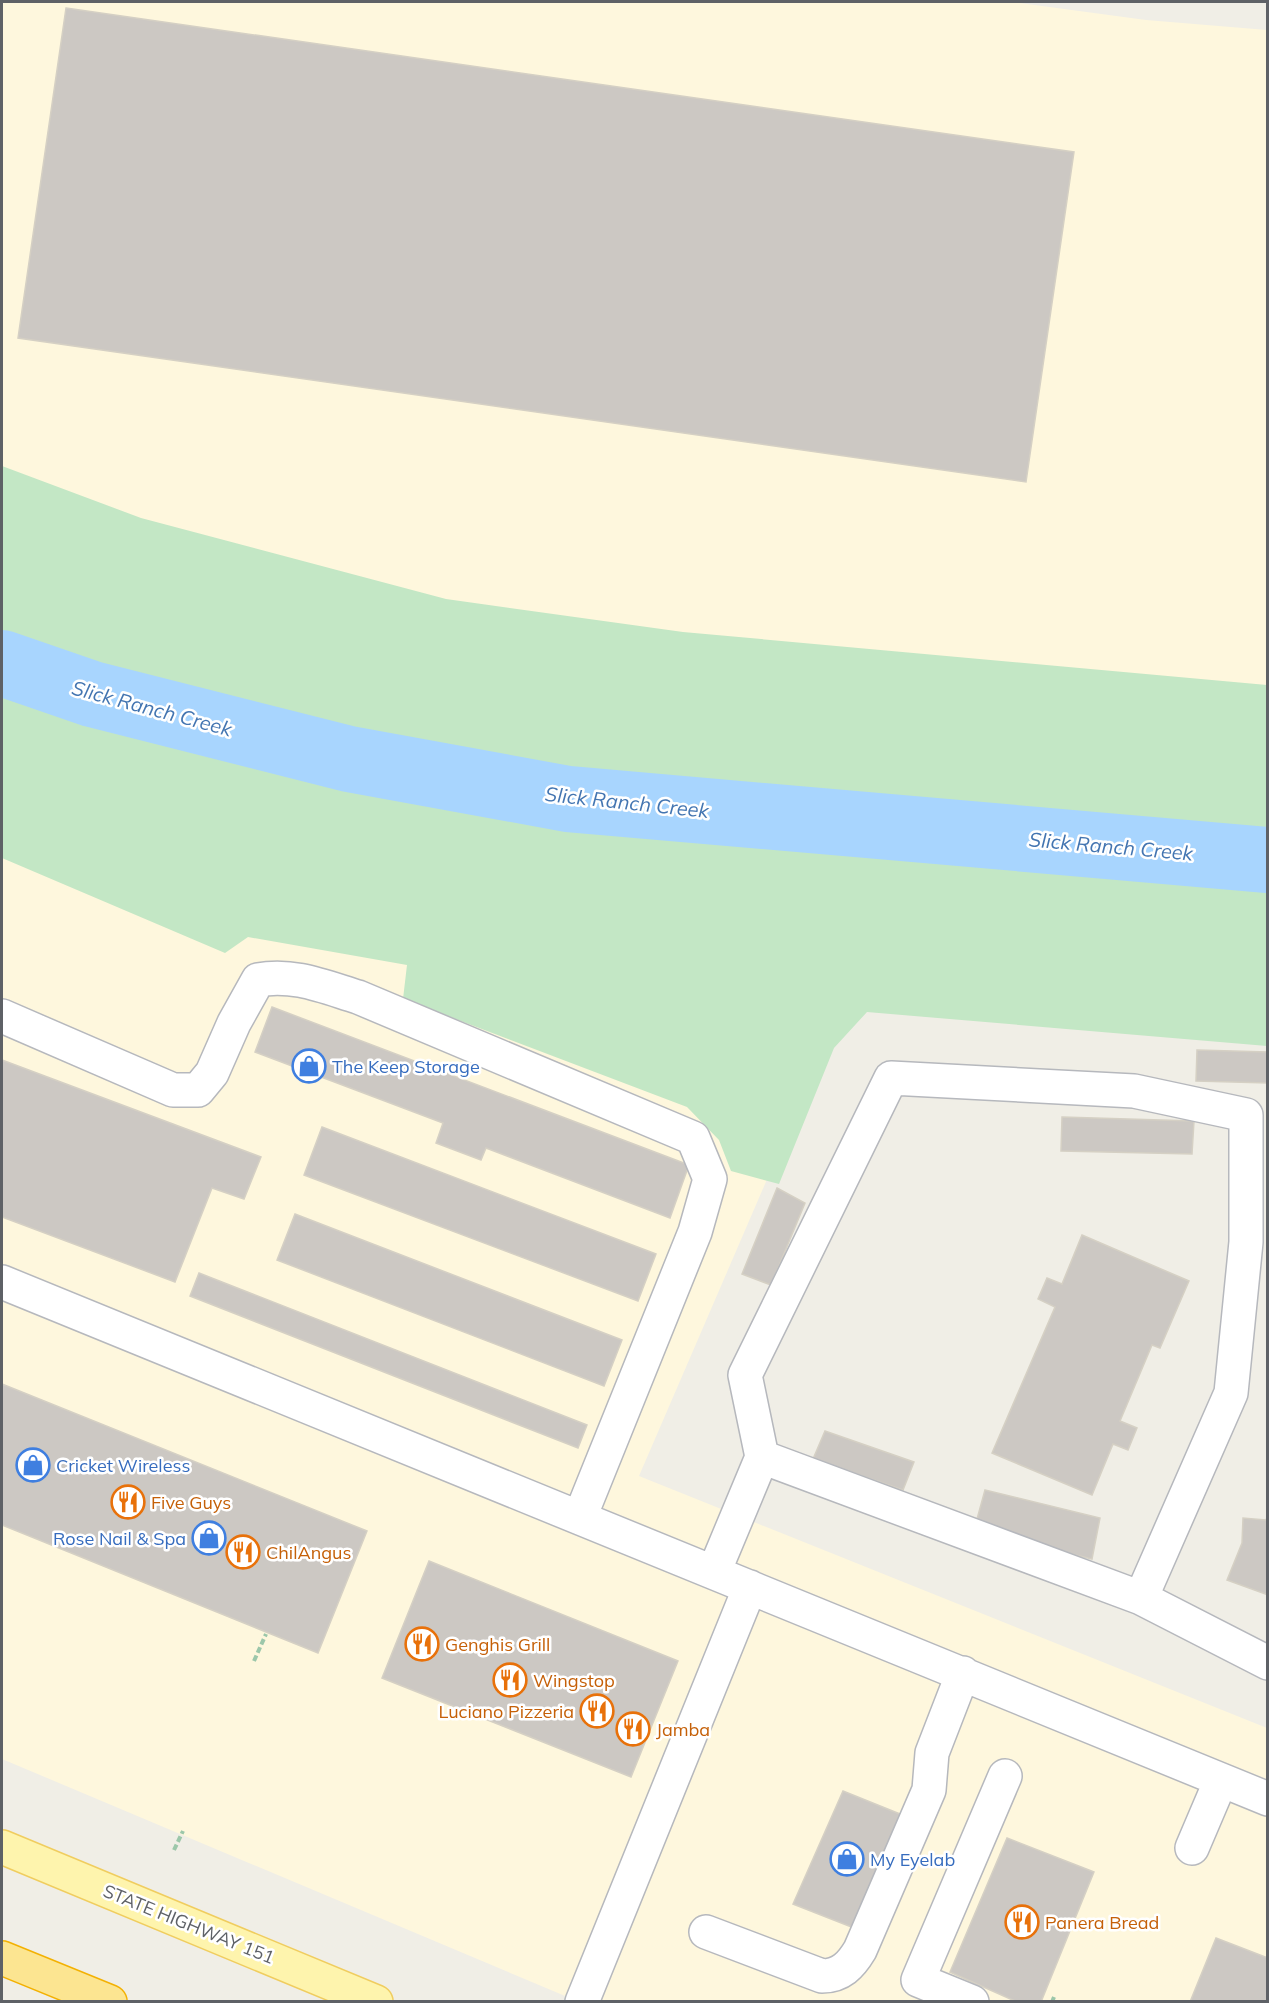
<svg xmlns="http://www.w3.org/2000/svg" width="1269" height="2003" font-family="Mulish,sans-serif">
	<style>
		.commercial { fill: #fef7dd }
		.green { fill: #c3e7c5 }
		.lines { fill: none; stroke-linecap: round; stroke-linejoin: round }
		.river { stroke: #a8d5fe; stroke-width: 66 }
		.building { fill: #ccc8c3; stroke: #d5d0c4; stroke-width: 1.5 }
		.minor-casing { stroke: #b6b8bd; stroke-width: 36 }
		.major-casing { stroke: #f0cd5f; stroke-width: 36 }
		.highway-casing { stroke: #f3b103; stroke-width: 36 }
		.path { stroke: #9cc7aa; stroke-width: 4; stroke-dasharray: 6 3; stroke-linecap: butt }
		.minor { stroke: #fff; stroke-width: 33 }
		.major { stroke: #fef4ad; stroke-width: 33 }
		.highway { stroke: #fce591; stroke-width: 33 }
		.labels { text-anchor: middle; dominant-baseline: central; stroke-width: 5; stroke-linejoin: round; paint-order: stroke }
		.shop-label { font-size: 18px; fill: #366cbe; stroke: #fff; text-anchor: start }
		.food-label { font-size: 18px; fill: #c56008; stroke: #fff; text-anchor: start }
		.street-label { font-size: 18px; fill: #5e6166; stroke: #fff }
		.water-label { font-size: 20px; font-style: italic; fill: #4375b1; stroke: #fff }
	</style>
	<rect width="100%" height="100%" fill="#f0eee6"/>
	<path class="commercial" d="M2,2H1012L1146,20L1267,30V698L557,635L2,489Z
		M2,856L844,1001L639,1476L1267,1728V2001H577L2,1759Z"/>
	<path class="green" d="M2,466L141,518L446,599L683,632L1267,685V1046L867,1012L834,1048L779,1184L731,1171L719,1140L687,1107L403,999L407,965L248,937L225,953L2,858Z"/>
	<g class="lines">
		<path class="river" d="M2,663L92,694L349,759L568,799L1268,860"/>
	</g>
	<path class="building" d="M66,8L1074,152L1026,482L18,338Z
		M272,1007L689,1165L670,1218L486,1148L481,1160L436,1143L443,1123L255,1052Z
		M1197,1050L1268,1052V1083L1196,1081Z
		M2,1060L261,1157L244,1199L212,1188L175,1282L2,1217Z
		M1062,1117L1194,1121L1192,1154L1061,1151Z
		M322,1127L656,1254L638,1301L304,1175Z
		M777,1188L805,1203L771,1285L742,1274Z
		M295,1214L622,1340L604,1386L277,1260Z
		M1082,1235L1189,1281L1160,1348L1152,1345L1120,1421L1137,1428L1128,1450L1113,1444L1092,1495L992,1453L1055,1307L1038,1299L1047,1278L1062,1284Z
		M199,1273L587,1425L578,1448L190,1296Z
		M2,1384L367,1531L318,1653L2,1525Z
		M825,1431L914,1462L903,1490L813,1459Z
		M985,1490L1100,1518L1092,1559L974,1530Z
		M1268,1515V1595L1227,1580L1242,1543L1243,1518L1266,1520Z
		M429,1561L678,1661L631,1777L382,1678Z
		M843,1791L900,1814L854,1928L793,1904Z
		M1007,1838L1094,1872L1041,2002H1017L950,1972Z
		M1216,1938L1268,1958V2002H1190Z"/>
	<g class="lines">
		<g class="minor-casing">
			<path id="minor" d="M2,1016L173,1090H198L212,1073L234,1023L258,980C293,973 325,987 358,997L693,1138L710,1179L695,1232L580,1517
				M2,1282L1268,1799
				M714,1572L762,1457L745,1375L891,1078L1134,1091L1246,1115V1242L1231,1393L1141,1598L762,1457
				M1141,1598L1268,1663
				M1192,1848L1221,1780
				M706,1932L822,1976C841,1976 851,1965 860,1950L929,1790L932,1753L963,1673
				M582,2002L750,1587
				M972,2002L918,1980L1005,1776"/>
		</g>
		<g class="major-casing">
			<path id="major" d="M2,1847L376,2002"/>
		</g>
		<g class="highway-casing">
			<path id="highway" d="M2,1958L110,2002"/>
		</g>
		<path class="path" d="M254,1661L266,1634
			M174,1850L183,1831
			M1052,2002L1054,1997"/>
		<use href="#minor" class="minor"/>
		<use href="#major" class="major"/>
		<use href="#highway" class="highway"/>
	</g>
	<defs>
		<g id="shop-ring" transform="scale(1.725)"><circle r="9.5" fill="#fff" stroke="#3f7fe0" stroke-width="1.5"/><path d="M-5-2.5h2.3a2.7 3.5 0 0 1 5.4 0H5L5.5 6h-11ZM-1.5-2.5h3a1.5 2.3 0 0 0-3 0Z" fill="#3f7fe0"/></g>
		<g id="restaurant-ring" transform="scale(1.725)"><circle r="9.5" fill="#fff" stroke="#e8710a" stroke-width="1.5"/><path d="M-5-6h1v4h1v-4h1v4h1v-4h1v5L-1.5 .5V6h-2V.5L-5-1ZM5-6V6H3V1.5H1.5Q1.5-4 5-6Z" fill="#e8710a"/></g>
	</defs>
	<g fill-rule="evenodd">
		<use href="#shop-ring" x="309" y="1066"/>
		<use href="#shop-ring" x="33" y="1465"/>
		<use href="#restaurant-ring" x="128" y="1502"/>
		<use href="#shop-ring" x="209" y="1538"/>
		<use href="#restaurant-ring" x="243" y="1552"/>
		<use href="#restaurant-ring" x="422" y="1644"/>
		<use href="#restaurant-ring" x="510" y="1680"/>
		<use href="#restaurant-ring" x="597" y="1711"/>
		<use href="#restaurant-ring" x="633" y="1729"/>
		<use href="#shop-ring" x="847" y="1859"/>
		<use href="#restaurant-ring" x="1022" y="1922"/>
	</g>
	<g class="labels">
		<g class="shop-label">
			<text x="332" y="1066">The Keep Storage</text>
			<text x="56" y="1465">Cricket Wireless</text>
			<text x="186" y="1538" text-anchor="end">Rose Nail &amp; Spa</text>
			<text x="870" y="1859">My Eyelab</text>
		</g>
		<g class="food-label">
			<text x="151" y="1502">Five Guys</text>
			<text x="266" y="1552">ChilAngus</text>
			<text x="445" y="1644">Genghis Grill</text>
			<text x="533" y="1680">Wingstop</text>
			<text x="574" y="1711" text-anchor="end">Luciano Pizzeria</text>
			<text x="656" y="1729">Jamba</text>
			<text x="1045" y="1922">Panera Bread</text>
		</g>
		<g class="street-label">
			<text transform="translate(189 1924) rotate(22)">STATE HIGHWAY 151</text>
		</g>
		<g class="water-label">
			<text transform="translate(152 708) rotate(15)">Slick Ranch Creek</text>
			<text transform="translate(627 802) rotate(6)">Slick Ranch Creek</text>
			<text transform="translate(1111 846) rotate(5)">Slick Ranch Creek</text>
		</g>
	</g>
	<rect width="1269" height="2003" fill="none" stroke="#5e6166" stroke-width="6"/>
</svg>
